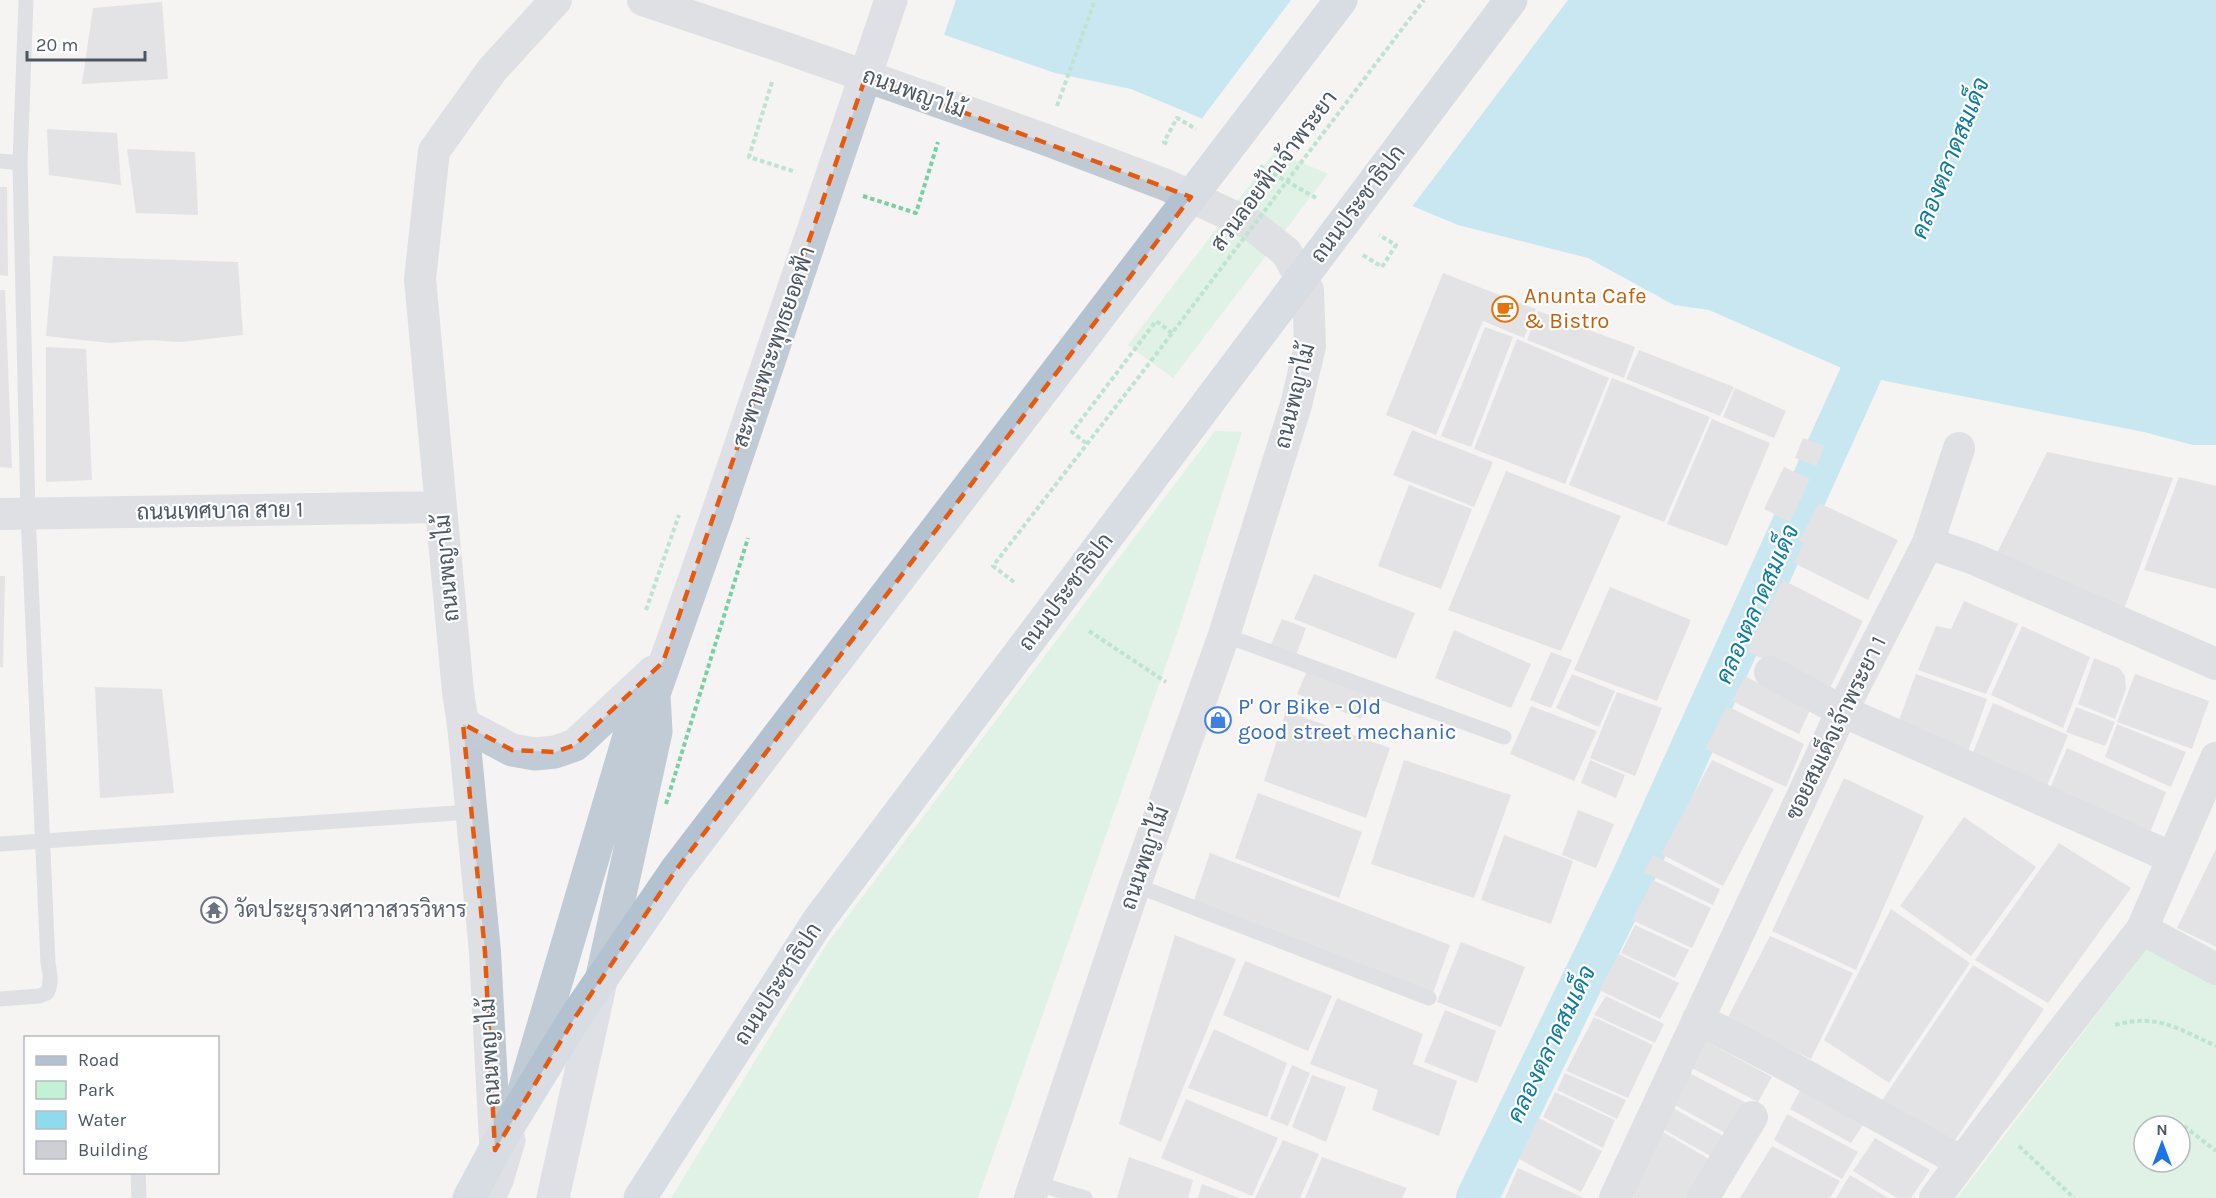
<svg xmlns="http://www.w3.org/2000/svg" width="2216" height="1198" font-family="Karla,Sarabun,sans-serif">
	<style>
		.green { fill: #c3f1d5; fill-rule: evenodd }
		.water { fill: #90daee }
		.pier { fill: #f5f3f3 }
		.lines { fill: none; stroke-linecap: round; stroke-linejoin: round }
		.canal { stroke: #90daee; stroke-width: 42 }
		.building { fill: #cdcfd5 }
		.path { stroke: #7ad0a6; stroke-width: 4; stroke-dasharray: 4.5 3; stroke-linecap: butt }
		.lane { stroke: #c1cad2; stroke-width: 15 }
		.street { stroke: #c1cad2; stroke-width: 32 }
		.secondary { stroke: #c1cbd6; stroke-width: 33 }
		.primary { stroke: #b3c2d1; stroke-width: 33 }
		.path-bridge { stroke: #7ad0a6; stroke-width: 4; stroke-dasharray: 4.5 3; stroke-linecap: butt }
		.secondary-bridge { stroke: #c1cbd6; stroke-width: 33 }
		.primary-bridge { stroke: #b3c2d1; stroke-width: 33 }
		.marked { fill: none; stroke: #e8590c; stroke-width: 4.5; stroke-dasharray: 12 8; stroke-linejoin: round }
		.labels { text-anchor: middle; dominant-baseline: central; stroke-width: 4.5; stroke-linejoin: round; paint-order: stroke }
		.street-label { font-size: 22px; fill: #4a5661; stroke: #fff }
		.food-label { font-size: 22px; fill: #c56008; stroke: #fff; text-anchor: start }
		.shop-label { font-size: 22px; fill: #366cbe; stroke: #fff; text-anchor: start }
		.worship-label { font-size: 22px; fill: #5b616d; stroke: #fff; text-anchor: start }
		.water-label { font-size: 24px; font-style: italic; fill: #0c7c9b; stroke: #fff }
	</style>
	<rect width="100%" height="100%" fill="#f5f3f3"/>
	<path class="green" d="M1390,0H1460L1173,378L1128,345Z
		M1215,431L1242,432L1179,628L978,1198H671L826,945Z
		M2148,947L2216,980V1198H1957ZM2144,1126H2180V1162H2144Z"/>
	<path class="water" d="M843,0H2216V445H2193L2144,432L1860,376L1709,310L1674,305L1588,258L1458,225L1131,89L1055,73Z"/>
	<path class="pier" d="M844,0H956L943,38L843,3Z
		M1291,0H1568L1411,208L1200,121Z"/>
	<g class="lines">
		<path class="canal" d="M1477,1198L1632,879L1860,376L1882,323"/>
	</g>
	<path class="building" d="M162,2L168,79L82,84L93,8Z
		M47,129L117,133L121,185L49,175Z
		M127,149L195,152L198,215L136,213Z
		M0,187H7L8,276L0,275Z
		M53,256L238,262L243,335L181,342L149,340L110,343L46,336Z
		M1443,273L1536,309L1524,338L1483,321L1436,435L1386,415Z
		M0,290H5L12,468L0,467Z
		M1538,311L1635,347L1624,378L1527,340Z
		M1485,327L1513,337L1471,447L1441,436Z
		M1517,339L1609,378L1565,484L1474,449Z
		M46,347L86,349L92,480L46,482Z
		M1639,350L1734,387L1720,416L1626,379Z
		M1612,378L1710,417L1664,522L1569,485Z
		M1735,388L1786,411L1774,438L1723,417Z
		M1712,419L1770,443L1727,546L1667,524Z
		M1412,430L1493,462L1474,507L1393,475Z
		M1803,438L1824,446L1817,466L1795,458Z
		M2047,452L2173,478L2123,612L1995,557Z
		M1784,467L1810,479L1790,522L1764,509Z
		M1506,471L1621,516L1561,651L1448,610Z
		M2179,477L2216,486V589L2144,570Z
		M1409,485L1472,509L1441,589L1378,566Z
		M1819,503L1898,540L1868,600L1794,563L1804,543L1799,541Z
		M1314,574L1415,613L1396,659L1294,619Z
		M0,576H5L3,667H0Z
		M1783,580L1863,621L1828,692L1747,651Z
		M1610,587L1691,620L1657,701L1574,670Z
		M1964,601L2018,624L1986,694L1918,670L1936,626L1951,629Z
		M1282,619L1306,628L1295,658L1269,649Z
		M2022,626L2090,657L2063,728L1991,695Z
		M1454,630L1531,664L1511,708L1435,678Z
		M1551,652L1572,660L1551,708L1530,700Z
		M2094,658L2119,668L2125,676L2126,689L2115,719L2078,704Z
		M1308,669L1372,693L1361,719L1297,694Z
		M1572,674L1615,691L1599,727L1556,708Z
		M1916,674L1987,699L1965,760L1896,728Z
		M2135,674L2209,701L2192,749L2117,722Z
		M1745,676L1810,710L1799,734L1732,701Z
		M95,687L162,689L174,793L100,798Z
		M1617,692L1662,708L1635,776L1590,758Z
		M1993,703L2068,735L2043,796L1969,762Z
		M1531,706L1597,731L1574,781L1510,754Z
		M1727,706L1804,744L1786,787L1705,749Z
		M2076,707L2115,722L2105,746L2066,732Z
		M1286,711L1390,748L1366,818L1264,781Z
		M2117,724L2186,752L2171,787L2105,757Z
		M2067,748L2166,792L2150,833L2048,793Z
		M1404,760L1511,795L1474,898L1371,864Z
		M1590,760L1625,775L1616,798L1581,783Z
		M1712,760L1774,789L1723,886L1661,854Z
		M1844,778L1924,816L1856,970L1772,931Z
		M1258,793L1362,832L1339,898L1235,858Z
		M1578,810L1614,824L1596,868L1562,855Z
		M1964,817L2036,867L1971,956L1900,906Z
		M1504,835L1573,861L1551,924L1481,900Z
		M2059,843L2131,888L2048,1003L1975,960Z
		M2216,849V947L2177,928Z
		M1210,853L1450,945L1432,996L1194,900Z
		M1653,855L1720,889L1713,905L1644,872Z
		M1653,880L1711,908L1692,948L1632,920Z
		M1891,909L1970,963L1889,1083L1824,1040Z
		M1635,925L1689,950L1675,978L1621,953Z
		M1175,935L1236,959L1161,1142L1119,1124Z
		M1770,936L1853,973L1811,1059L1727,1019Z
		M1461,942L1525,967L1501,1027L1437,1002Z
		M1619,954L1679,983L1660,1019L1599,990Z
		M1245,961L1332,996L1308,1051L1223,1015Z
		M1973,965L2044,1009L1955,1140L1881,1102Z
		M1606,996L1664,1024L1655,1043L1594,1015Z
		M1337,998L1423,1034L1413,1064L1457,1081L1439,1136L1372,1110L1378,1090L1310,1064Z
		M1445,1010L1496,1031L1477,1083L1424,1062Z
		M1594,1017L1653,1045L1628,1098L1566,1071Z
		M1214,1029L1287,1063L1267,1117L1188,1088Z
		M1700,1038L1772,1077L1758,1102L1686,1065Z
		M1292,1065L1310,1073L1288,1126L1270,1119Z
		M1682,1069L1754,1107L1736,1139L1666,1100Z
		M1565,1073L1626,1100L1617,1119L1557,1090Z
		M1312,1075L1346,1087L1326,1142L1292,1127Z
		M1805,1081L1869,1116L1851,1143L1790,1109Z
		M1555,1092L1615,1120L1603,1148L1543,1117Z
		M1186,1099L1278,1138L1252,1196L1161,1158Z
		M1664,1103L1734,1142L1721,1162L1654,1124Z
		M1787,1114L1858,1152L1842,1179L1774,1140Z
		M1539,1118L1602,1151L1581,1192L1519,1159Z
		M1653,1126L1719,1165L1698,1198H1635L1623,1191Z
		M1875,1138L1930,1170L1911,1198H1897L1853,1171Z
		M1283,1140L1319,1154L1300,1198H1255Z
		M1772,1146L1840,1181L1830,1198H1740Z
		M1129,1157L1193,1180L1188,1198H1117Z
		M1322,1157L1407,1188L1402,1198H1305Z
		M1518,1168L1584,1198H1505Z
		M1850,1175L1888,1198H1836Z
		M1202,1184L1239,1198H1198Z"/>
	<g class="lines">
		<path class="path" d="M772,82L749,157L796,172
			M1057,106L1095,0
			M1167,144L1164,142L1177,118L1196,129
			M1260,166L1316,198
			M863,196L916,213L938,142
			M1363,255L1382,267L1396,245L1379,235
			M1086,443L1072,432L1156,321L1172,333
			M1014,582L993,566L1151,361
			M1089,631L1166,682
			M2115,1025C2158,1013 2178,1029 2216,1046
			M2184,1126L2216,1151
			M2019,1146L2074,1198"/>
		<path class="lane" d="M0,161L20,163
			M1224,635L1504,737
			M0,844L471,812
			M1135,885L1429,998
			M0,999L39,996L47,993C52,983 50,974 48,963L28,514L20,163L26,0
			M138,1172L139,1198
			M1035,1183L1085,1198"/>
		<path class="street" d="M643,0L783,47L1044,139L1166,185L1252,225L1286,252L1308,290L1310,346L1296,405L1224,635L1135,885L1030,1198
			M0,514L441,507
			M1928,543L1972,558L2216,664
			M1770,672L1842,711L2173,858
			M2142,929L2216,969
			M1698,1019L1790,1067L1962,1162
			M496,1160L485,952L463,724L458,692L420,279L434,151L492,70L556,0
			M1615,1198L1842,711L1928,543L1959,448
			M1703,1198L1752,1117
			M1935,1198L1991,1123L2142,929L2216,758"/>
		<path class="secondary" d="M463,724L512,750L535,754L555,752L575,745L653,672
			M523,1094L632,726L654,694L717,515
			M489,1198L497,1180L509,1140
			M553,1198L656,732L654,694"/>
		<path class="primary" d="M640,1198L818,921"/>
		<path class="path-bridge" d="M1151,361L1424,0
			M646,610L679,515
			M666,804L748,538"/>
		<path class="secondary-bridge" d="M717,515L891,0"/>
		<path class="primary-bridge" d="M818,921L1511,0
			M469,1198L499,1142L576,1016L676,870L1341,0"/>
	</g>
	<path d="M0 0H2216V1198H0ZM866,76L1191,197L676,870L576,1016L495,1150L485,952L463,724L512,750L555,752L575,745L663,662Z" fill="#f5f3f3" fill-opacity=".55" fill-rule="evenodd"/>
	<path class="marked" d="M866,76L1191,197L676,870L576,1016L495,1150L485,952L463,724L512,750L555,752L575,745L663,662Z"/>
	<defs>
		<g id="cafe-ring" transform="scale(1.35)"><circle r="9.5" fill="#fff" stroke="#e8710a" stroke-width="1.5"/><path d="M-5.5-4.5H6V0H3Q3 3.5 0 3.5H-2.5Q-5.5 3.5-5.5 0ZM3-3.2v2h1.7v-2ZM-6 4.5H4V6H-6Z" fill="#e8710a"/></g>
		<g id="shop-ring" transform="scale(1.35)"><circle r="9.5" fill="#fff" stroke="#3f7fe0" stroke-width="1.5"/><path d="M-5-2.5h2.3a2.7 3.5 0 0 1 5.4 0H5L5.5 6h-11ZM-1.5-2.5h3a1.5 2.3 0 0 0-3 0Z" fill="#3f7fe0"/></g>
		<g id="temple-ring" transform="scale(1.35)"><circle r="9.5" fill="#fff" stroke="#6b7280" stroke-width="1.5"/><path d="M0-6L5-2H3V0L6.5 2.5H4V6H1.5V3h-3V6H-4V2.5H-6.5L-3 0V-2H-5Z" fill="#6b7280"/></g>
	</defs>
	<g fill-rule="evenodd">
		<use href="#cafe-ring" x="1505" y="309"/>
		<use href="#shop-ring" x="1218" y="720"/>
		<use href="#temple-ring" x="214" y="910"/>
	</g>
	<g class="labels">
		<g class="street-label">
			<text transform="translate(914 93) rotate(20)">ถนนพญาไม้</text>
			<text transform="translate(1274 171) rotate(-53)">สวนลอยฟ้าเจ้าพระยา</text>
			<text transform="translate(1358 204) rotate(-53)">ถนนประชาธิปก</text>
			<text transform="translate(774 347) rotate(-71)">สะพานพระพุทธยอดฟ้า</text>
			<text transform="translate(1295 396) rotate(-76)">ถนนพญาไม้</text>
			<text transform="translate(220 511) rotate(-1)">ถนนเทศบาล สาย 1</text>
			<text transform="translate(447 568) rotate(-95)">ถนนพญาไม้</text>
			<text transform="translate(1066 592) rotate(-53)">ถนนประชาธิปก</text>
			<text transform="translate(1836 728) rotate(-64)">ซอยสมเด็จเจ้าพระยา 1</text>
			<text transform="translate(1145 858) rotate(-71)">ถนนพญาไม้</text>
			<text transform="translate(778 984) rotate(-57)">ถนนประชาธิปก</text>
			<text transform="translate(490 1052) rotate(-93)">ถนนพญาไม้</text>
		</g>
		<g class="food-label">
			<text x="1524" y="296">Anunta Cafe<tspan x="1524" dy="25">&amp; Bistro</tspan></text>
		</g>
		<g class="shop-label">
			<text x="1238" y="707">P' Or Bike - Old<tspan x="1238" dy="25">good street mechanic</tspan></text>
		</g>
		<g class="worship-label">
			<text x="234" y="910">วัดประยุรวงศาวาสวรวิหาร</text>
		</g>
		<g class="water-label">
			<text transform="translate(1950 158) rotate(-68)">คลองตลาดสมเด็จ</text>
			<text transform="translate(1757 604) rotate(-66)">คลองตลาดสมเด็จ</text>
			<text transform="translate(1551 1044) rotate(-64)">คลองตลาดสมเด็จ</text>
		</g>
	</g>
	<rect x="24" y="1036" width="195" height="138" fill="#ffffff" stroke="#b7bbc0" stroke-width="1.5"/>
	<rect x="36" y="1056" width="30" height="9" fill="#b3c2d1" stroke="#b7bbc0" stroke-width="1.5"/>
	<text x="78" y="1066" font-size="18" fill="#4a5661">Road</text>
	<rect x="36" y="1081" width="30" height="18" fill="#c3f1d5" stroke="#b7bbc0" stroke-width="1.5"/>
	<text x="78" y="1096" font-size="18" fill="#4a5661">Park</text>
	<rect x="36" y="1111" width="30" height="18" fill="#90daee" stroke="#b7bbc0" stroke-width="1.5"/>
	<text x="78" y="1126" font-size="18" fill="#4a5661">Water</text>
	<rect x="36" y="1141" width="30" height="18" fill="#cdcfd5" stroke="#b7bbc0" stroke-width="1.5"/>
	<text x="78" y="1156" font-size="18" fill="#4a5661">Building</text>
	<g transform="translate(2162 1144)"><circle r="28" fill="#ffffff" stroke="#b7bbc0" stroke-width="1.5"/>
	<path d="M0-4.5L10 22L0 15L-10 22Z" fill="#1a73e8"/>
	<text y="-9" font-size="16" font-weight="bold" text-anchor="middle" fill="#4a5661">N</text>
	</g>
	<path d="M27 51v9h118v-9" fill="none" stroke="#4a5661" stroke-width="3"/>
	<text x="36" y="51" font-size="18" fill="#4a5661" stroke="#ffffff" stroke-width="4.5" paint-order="stroke">20 m</text>
</svg>
